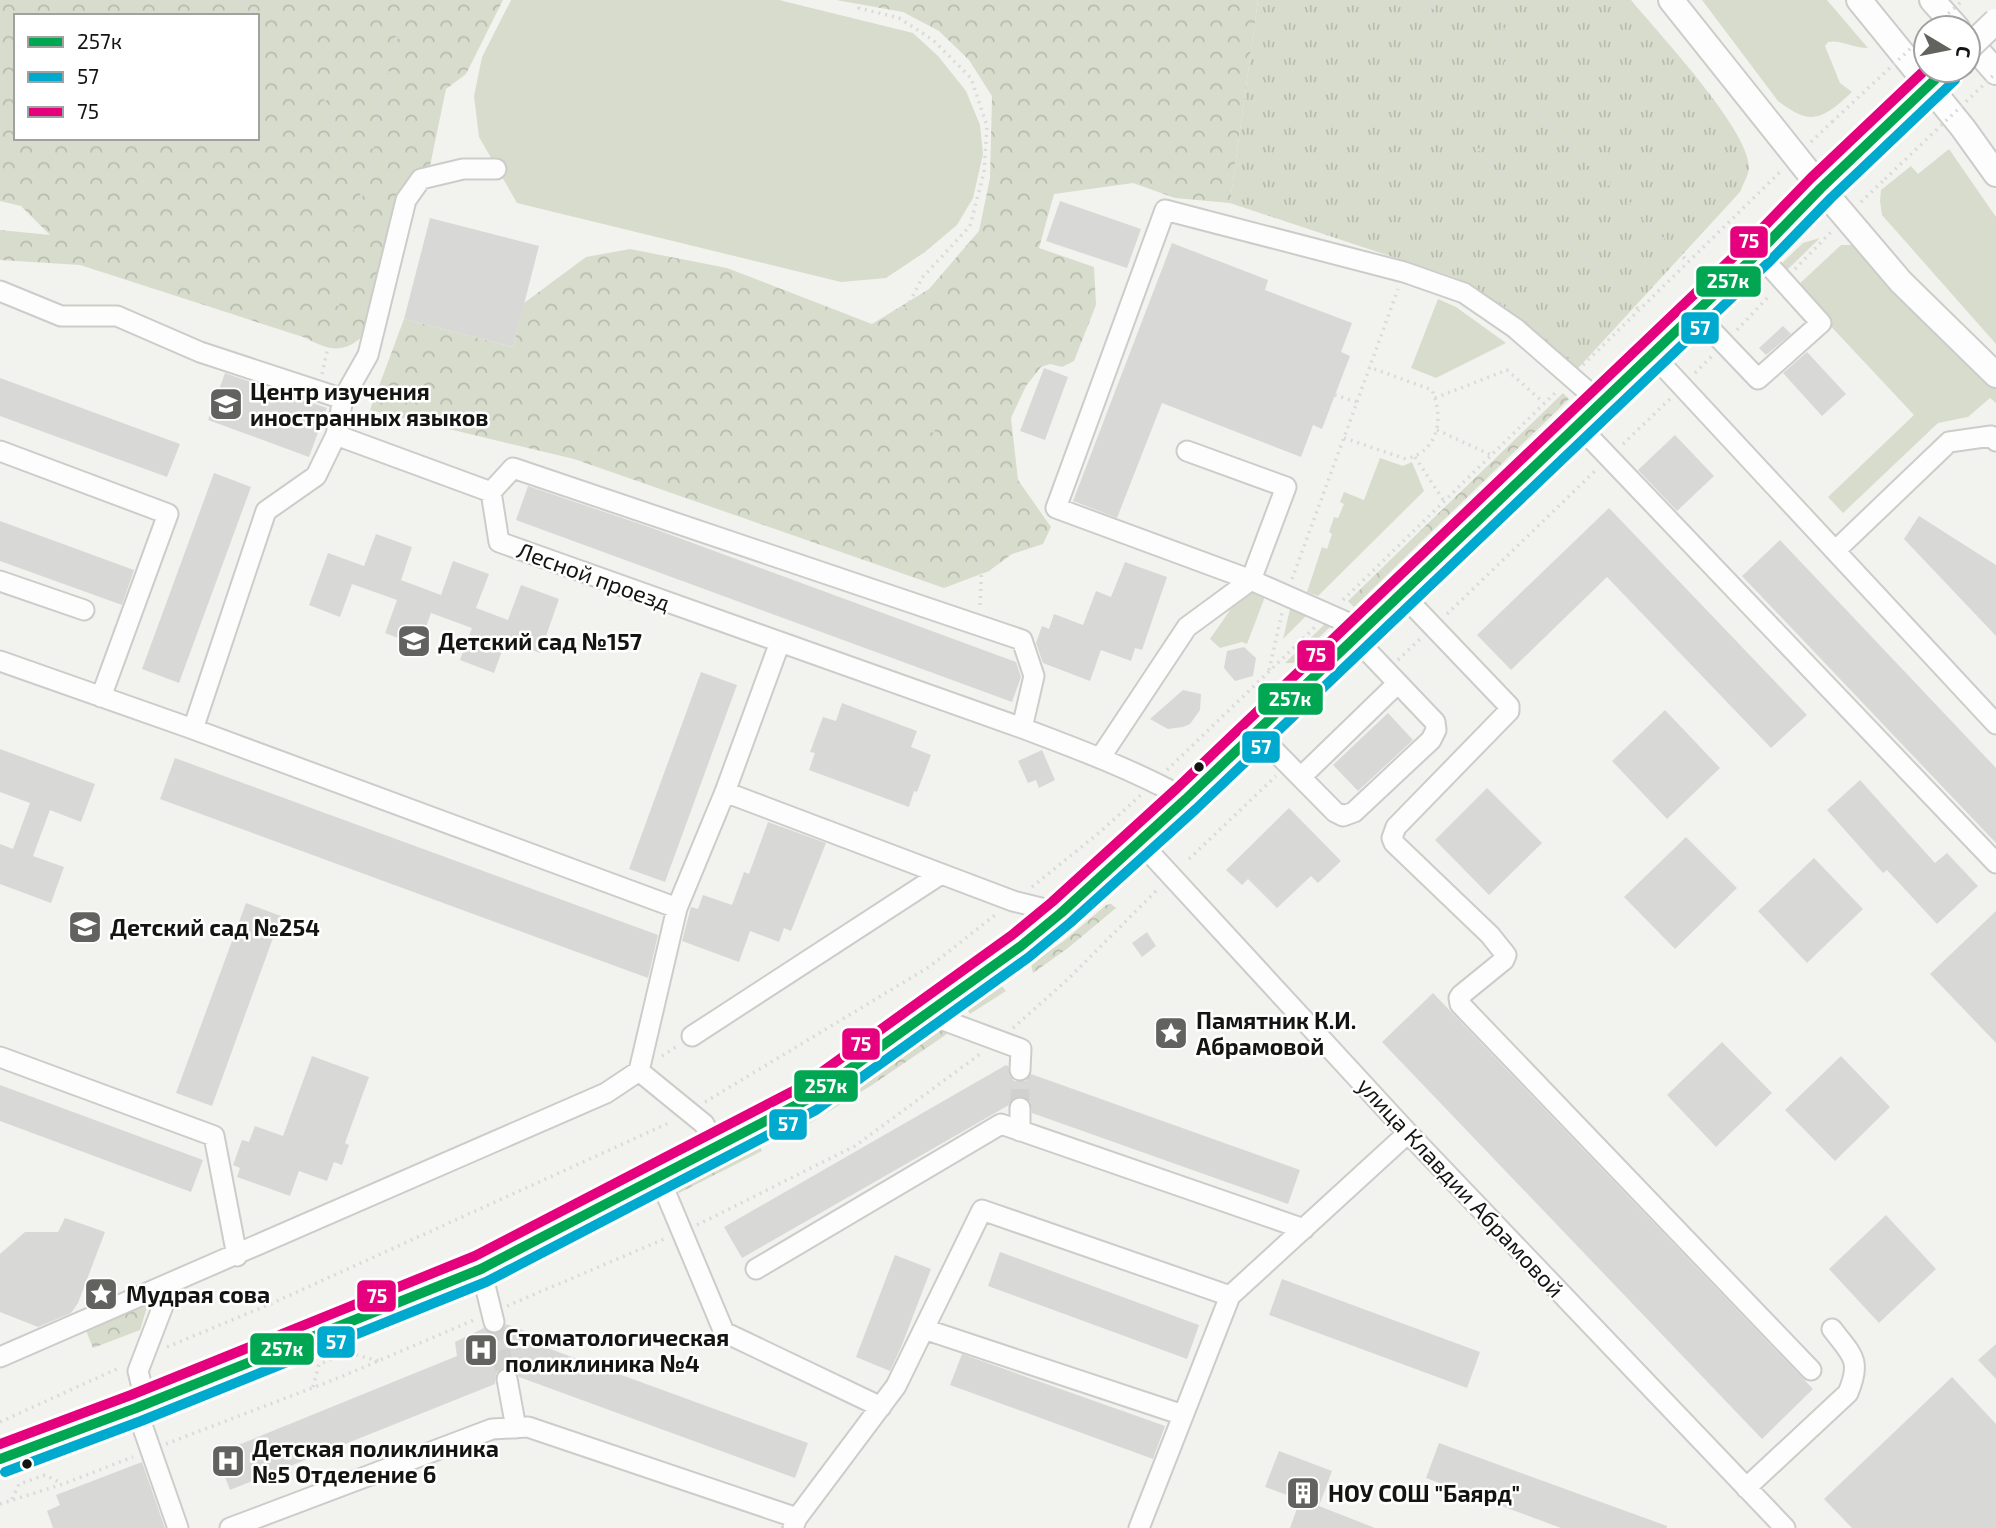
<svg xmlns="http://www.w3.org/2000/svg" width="1996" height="1528" font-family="'Exo 2',sans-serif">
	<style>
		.green { fill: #d8dccc }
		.forest { fill: url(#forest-crowns); fill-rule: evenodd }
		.park { fill: url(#park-tufts) }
		.building { fill: #d8d9d6 }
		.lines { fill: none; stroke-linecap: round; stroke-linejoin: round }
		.minor-tunnel { stroke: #d1d2ce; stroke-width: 19; stroke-dasharray: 19 10; stroke-linecap: butt }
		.minor-casing { stroke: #cccdca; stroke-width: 23 }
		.major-casing { stroke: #cccdca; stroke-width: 28 }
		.path { stroke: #dadad9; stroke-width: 3.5; stroke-dasharray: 2 5; stroke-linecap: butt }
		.minor { stroke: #fdfdfd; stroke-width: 19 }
		.major { stroke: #fdfdfd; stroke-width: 24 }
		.major-bridge-casing { stroke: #cccdca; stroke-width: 28; stroke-linecap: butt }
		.path-bridge { stroke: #dadad9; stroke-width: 3.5; stroke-dasharray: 2 5; stroke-linecap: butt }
		.major-bridge { stroke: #fdfdfd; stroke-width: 24 }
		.bus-1-casing { stroke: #fff; stroke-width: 16 }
		.bus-2-casing { stroke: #fff; stroke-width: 16 }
		.bus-3-casing { stroke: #fff; stroke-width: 16 }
		.bus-1 { stroke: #00a651; stroke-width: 10 }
		.bus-2 { stroke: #00a9ce; stroke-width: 10 }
		.bus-3 { stroke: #e5007d; stroke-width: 10 }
		.bus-dot { fill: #141412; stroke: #fff; stroke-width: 2.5 }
		.labels { text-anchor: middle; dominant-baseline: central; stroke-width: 5; stroke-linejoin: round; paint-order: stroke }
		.poi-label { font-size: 23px; font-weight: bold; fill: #141412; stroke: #fff; text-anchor: start }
		.street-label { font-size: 23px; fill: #141412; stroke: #fff }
		.line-badge { stroke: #fff; stroke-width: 2.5 }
		.badge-label { font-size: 19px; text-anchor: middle; font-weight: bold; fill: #fff }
	</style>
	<defs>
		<pattern id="forest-crowns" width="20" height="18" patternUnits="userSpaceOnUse" patternTransform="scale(1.75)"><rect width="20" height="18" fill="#d8dccc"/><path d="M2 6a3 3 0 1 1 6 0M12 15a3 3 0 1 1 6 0" fill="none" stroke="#b8bcae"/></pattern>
		<pattern id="park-tufts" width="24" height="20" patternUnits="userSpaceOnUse" patternTransform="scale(1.75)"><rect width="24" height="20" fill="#d8dccc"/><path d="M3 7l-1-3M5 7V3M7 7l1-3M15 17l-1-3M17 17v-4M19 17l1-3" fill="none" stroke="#b8bcae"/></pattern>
	</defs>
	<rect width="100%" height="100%" fill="#f2f3ef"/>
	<path class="green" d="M511,0H779L913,33L938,56L966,91L980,125L983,154L973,198L957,225L925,252L886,278L841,282L517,203L479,137L474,96L482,57Z
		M1702,0H1827L1868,48C1853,48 1839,39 1828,42L1825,46L1840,83L1852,92C1823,119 1811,127 1778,101Z
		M1949,149L1996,217V344L1882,215L1880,201L1881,190L1911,166L1918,174Z
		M1820,238L1784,273L1778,267L1803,243Z
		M1841,245H1853L1996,385V403L1990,398L1968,417L1938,423L1843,513L1828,497L1914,415L1795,288Z
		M1438,299L1456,307L1506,343L1436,378L1411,368Z
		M1380,458L1403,466L1412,462L1424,491L1318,596L1307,592L1322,547L1327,549L1332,534L1329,532L1334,517L1338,518L1344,504L1340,502L1344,492L1364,500Z
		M1420,531L1426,537L1387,575L1381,569Z
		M1253,589L1266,594L1247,644L1242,642L1220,648L1210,639L1244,590Z
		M1291,605L1309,613L1283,639Z"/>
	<path class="forest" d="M0,0H503L466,74L446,89L430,166L413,177L365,334C345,354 329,351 306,338L80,265L0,260V230L50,235L21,206L0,201ZM16,16H257V138H16Z
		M836,0H1258L1230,203L1175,198L1133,183L1054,194L1039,248L1094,267L1096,305L1074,361L1062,367L1050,364L1041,367L1026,386L1011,418L1018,480L1051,527L1043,544L1012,554L989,571L944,588L574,459L370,410L404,319L513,347L524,303L586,257L630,249L727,268L872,324L929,289L979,231L990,178L992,96L969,60L939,31L903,12Z
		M1563,393L1569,399L1426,537L1420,531Z
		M1381,569L1387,575L1354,607L1348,601Z
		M1328,621L1332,625L1293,663H1285Z
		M1111,904L1116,908L1068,948L1033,973L1031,964L1065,940L1106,905Z
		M1001,985L1006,991L970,1014L966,1008Z
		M939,1028L947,1034L872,1085L787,1137L783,1129L865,1078Z
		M758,1143L762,1151L679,1193L676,1186Z
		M148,1304L140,1330L93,1348L85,1328Z"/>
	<path class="park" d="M1258,0H1631C1658,33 1748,128 1749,167C1749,174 1743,184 1740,192L1570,377L1459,279L1230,203Z"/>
	<path class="building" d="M1060,201L1141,229L1127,268L1046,241Z
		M430,218L539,246L513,347L404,319Z
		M1172,243L1268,280L1265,290L1352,323L1341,352L1350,356L1322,429L1313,425L1301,457L1162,403L1117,518L1073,501Z
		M1783,326L1791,334L1766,355L1759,348Z
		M1807,352L1846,394L1822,416L1783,373Z
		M1044,368L1068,377L1045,440L1020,431Z
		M225,373L327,408L309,457L208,420Z
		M0,378L180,444L167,477L0,416Z
		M1675,435L1714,476L1677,511L1638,470Z
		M214,473L251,487L179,683L142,669Z
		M528,486L652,528L1016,662L1021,677L1012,702L516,520Z
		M1609,508L1807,715L1771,748L1607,577L1511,670L1477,635Z
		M1919,516L1996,565V636L1904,539Z
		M0,521L134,570L122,605L0,561Z
		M376,534L412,547L401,580L441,595L453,561L489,574L476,608L508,620L521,585L559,599L540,653L506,640L494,673L460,660L472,628L431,613L419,646L385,633L397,600L352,584L340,617L309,605L328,553L364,566Z
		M1780,540L1996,768V843L1742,576Z
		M1125,562L1167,577L1142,650L1135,648L1131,661L1101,650L1090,681L1043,663L1036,643L1042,626L1049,629L1054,614L1083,625L1096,591L1111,597Z
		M1244,647L1256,658L1253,676L1235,681L1224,668L1227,651Z
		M701,672L737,685L665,882L629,869Z
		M1183,690L1201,694L1200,710L1190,724L1183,727L1168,729L1150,719Z
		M842,703L917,731L911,747L931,755L917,792L914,791L909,807L809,770L815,753L810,752L823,717L836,721Z
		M1665,710L1720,768L1667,819L1612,761Z
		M1388,713L1413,740L1358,791L1333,765Z
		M0,749L95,784L81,822L50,810L33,856L64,867L51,903L0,884V844L13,849L30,803L0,792Z
		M1042,750L1055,780L1039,788L1036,780L1028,783L1018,761Z
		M175,758L658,935L648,978L160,799Z
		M1860,780L1935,863L1947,853L1978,886L1937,924L1887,870L1883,873L1827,810Z
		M1487,788L1542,843L1489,895L1435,840Z
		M1289,808L1341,861L1318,883L1311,876L1277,908L1248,879L1242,885L1226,870Z
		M768,822L826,843L791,931L784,928L779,942L750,931L739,962L682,941L691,907L698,909L703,895L732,905L744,872L749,874Z
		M1686,837L1737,888L1675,949L1624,897Z
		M1814,858L1863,909L1807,963L1758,911Z
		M246,903L281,916L212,1106L176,1093Z
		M1996,911V1043L1930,974Z
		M1147,932L1156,946L1142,957L1132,943Z
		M1433,993L1813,1389L1762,1439L1382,1042Z
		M1722,1042L1772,1093L1716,1147L1667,1095Z
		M312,1056L369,1077L345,1143L349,1145L342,1165L334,1162L327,1181L299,1171L290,1196L237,1177L240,1168L233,1165L242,1140L249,1142L255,1126L283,1136Z
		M1841,1056L1890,1107L1835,1161L1785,1110Z
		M1006,1065L1008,1066L1010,1076L1014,1081H1025L1031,1074L1300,1170L1288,1204L1032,1113L1030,1101L1019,1096L1013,1098L1009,1105L742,1258L724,1227Z
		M0,1085L203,1160L191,1192L0,1121Z
		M1886,1215L1936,1269L1879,1323L1829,1269Z
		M65,1218L105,1232L78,1303L71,1313L38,1327L0,1312V1254L25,1232H58Z
		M1000,1252L1199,1325L1187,1359L988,1286Z
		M895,1255L931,1269L902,1345L890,1371L856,1357Z
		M1282,1279L1480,1352L1467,1388L1269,1315Z
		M506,1324L525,1331L520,1338L808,1443L795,1478L519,1377L516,1371L505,1367L496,1374L495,1384L230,1490L216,1454L457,1356L455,1342L484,1328L490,1333L498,1334L503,1330Z
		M1996,1344V1379L1978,1360Z
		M962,1354L1165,1426L1153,1459L950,1385Z
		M1952,1377L1996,1424V1528H1852L1824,1499Z
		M1439,1443L1667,1526V1528H1561L1426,1478Z
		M1279,1451L1332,1471L1319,1506L1375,1528H1290L1300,1500L1265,1487Z
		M142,1462L165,1528H53L47,1511L60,1505L56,1495Z"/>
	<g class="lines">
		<path class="minor-tunnel" d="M1020,1108V1070
			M494,1322L507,1379"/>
		<g class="minor-casing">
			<path id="minor" d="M0,291L61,316H117L200,352L343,399
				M1695,313L1758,379L1821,323L1758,253
				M1652,354L1996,724
				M1578,425L1996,863
				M336,435L491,492L499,542L1022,728C1078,749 1134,770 1186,799
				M0,451L168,514L101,697
				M491,492L513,468L1022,640L1034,676L1022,728
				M1835,551L1949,442L1991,436L1996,441
				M0,581L84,610
				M1401,593L1509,706V711L1396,827L1392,838L1394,843L1490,935L1506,955L1504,960L1461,995L1459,998L1460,1004L1811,1370
				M1362,629L1251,580L1056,508L1165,210L1404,272L1464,293L1515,328L1601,403
				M780,642L725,792L1013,901L1061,913
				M0,661L193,729
				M1256,732L1335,812L1343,816L1354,812L1431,740L1436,730L1435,722L1354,637
				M1100,758L1187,627L1251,580L1286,487L1187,451
				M1301,777L1398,683
				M1140,842L1408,1133L1785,1528
				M677,908L725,792
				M927,1014L1021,1049L1020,1070
				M692,1036L941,874
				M0,1057L214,1136L237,1256
				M639,1071L704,1124L716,1147
				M1020,1108V1131
				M659,1177L724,1332L881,1407
				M481,1269L494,1322
				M756,1269L1001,1124L1304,1229
				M924,1329L1183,1415
				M0,1357L606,1093L639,1071L677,908L193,729L266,511L316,476L336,435L343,399L368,355L406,200L421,179L463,169H496
				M507,1379L516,1428
				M146,1404L138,1371L171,1285
				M136,1408L178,1528
				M1746,1488L1848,1393C1862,1360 1852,1355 1832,1329
				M230,1528L492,1429L528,1427L797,1518
				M793,1528L797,1518L896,1386L982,1210L1230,1296L1408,1133
				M1139,1528L1230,1296"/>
		</g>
		<g class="major-casing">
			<path id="major" d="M1671,0L1821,188L1901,282L1996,375
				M1859,0L1963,128L1996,174
				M1932,0L1957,28
				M1968,40L1996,72
				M0,1459L136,1408L481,1269L808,1099L1021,946L1061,913L1186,799L1354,637L1758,253L1859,151"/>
		</g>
		<path class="path" d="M243,0L254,16
			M858,0L859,8L899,18L933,40L971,78L987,126L984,172L970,226L922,278L901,319L900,366L943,451L982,559L980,606
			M1434,0L1421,48L1426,75L1444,107L1489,163L1639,310
			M1508,0L1501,36L1507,70L1529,105L1688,262
			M257,19L280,50L325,98L345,156L357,204
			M1811,142L1832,122
			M1489,163L1539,115
			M1861,202L1885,179
			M1795,269L1831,232
			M1737,330L1770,295
			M1583,365L1780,172
			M1695,373L1712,356
			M322,374L405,0
			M1435,398L1507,370L1544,403
			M1357,402L1398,289
			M1437,430L1491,455
			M1344,438L1406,459C1439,451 1444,418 1432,390L1369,367
			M1623,444L1671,398
			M1415,457L1444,501
			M1292,579L1357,402L1335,395
			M1343,600L1558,390
			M1447,614L1595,471
			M1398,660L1421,638
			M1269,670L1282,613
			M1167,770L1315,627
			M1189,859L1276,776
			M1032,887L1100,832L1141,795
			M1013,1028L1067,980L1156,891
			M662,1056L679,1045
			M705,1102L929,967L995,915
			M697,1225L855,1146L980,1054
			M507,1306L664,1239
			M167,1347L275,1302L671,1122
			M313,1387L319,1364L349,1353L379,1361
			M0,1422L121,1367
			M166,1444L343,1376L474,1320
			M12,1499L19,1484L45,1475L61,1483
			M0,1504L63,1484L133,1457"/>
		<use href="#minor" class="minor"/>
		<use href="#major" class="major"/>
		<g class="major-bridge-casing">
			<path id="major-bridge" d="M1968,48L1996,21
				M1859,151L1945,70"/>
		</g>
		<path class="path-bridge" d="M1933,28L1963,0
			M1832,122L1926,34
			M1885,179L1996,73"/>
		<use href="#major-bridge" class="major-bridge"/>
		<g class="bus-1-casing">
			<path id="bus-1" d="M0,1459L136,1408L481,1269L808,1099L1021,946L1061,913L1186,799L1758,253L1821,188L1945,70"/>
		</g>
		<g class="bus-2-casing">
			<path id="bus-2" d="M5,1472L141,1421L486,1282L816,1110L1029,957L1070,923L1196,809L1768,263L1831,198L1955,80"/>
		</g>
		<g class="bus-3-casing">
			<path id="bus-3" d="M0,1444L131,1395L475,1256L801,1087L1012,935L1052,902L1176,789L1748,243L1811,178L1926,69"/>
		</g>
		<use href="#bus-1" class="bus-1"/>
		<use href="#bus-2" class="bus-2"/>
		<use href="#bus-3" class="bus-3"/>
	</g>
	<defs>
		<g id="school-square" transform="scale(1.75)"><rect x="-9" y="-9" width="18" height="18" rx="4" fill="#62625f" stroke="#fff"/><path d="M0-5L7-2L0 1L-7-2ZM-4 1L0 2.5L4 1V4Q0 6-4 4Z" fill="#fff"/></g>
		<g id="sight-square" transform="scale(1.75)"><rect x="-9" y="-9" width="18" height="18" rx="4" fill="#62625f" stroke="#fff"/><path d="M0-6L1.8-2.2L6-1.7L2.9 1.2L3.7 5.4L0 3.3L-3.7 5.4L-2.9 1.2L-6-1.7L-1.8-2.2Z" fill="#fff"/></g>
		<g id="hospital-square" transform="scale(1.75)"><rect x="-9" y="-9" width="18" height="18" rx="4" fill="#62625f" stroke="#fff"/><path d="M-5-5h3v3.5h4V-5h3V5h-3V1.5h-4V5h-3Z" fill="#fff"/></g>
		<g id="building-square" transform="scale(1.75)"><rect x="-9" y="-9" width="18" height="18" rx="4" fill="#62625f" stroke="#fff"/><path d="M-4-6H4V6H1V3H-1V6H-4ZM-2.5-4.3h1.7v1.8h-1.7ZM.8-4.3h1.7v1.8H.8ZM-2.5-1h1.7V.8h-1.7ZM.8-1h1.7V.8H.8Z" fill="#fff"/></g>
	</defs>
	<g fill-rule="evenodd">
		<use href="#school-square" x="226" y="404"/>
		<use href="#school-square" x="414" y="641"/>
		<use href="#school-square" x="85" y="927"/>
		<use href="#sight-square" x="1171" y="1033"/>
		<use href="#sight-square" x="101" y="1294"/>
		<use href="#hospital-square" x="481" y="1350"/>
		<use href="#hospital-square" x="228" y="1461"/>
		<use href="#building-square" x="1303" y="1493"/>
	</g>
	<g class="bus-dot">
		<circle cx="1199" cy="767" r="6"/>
		<circle cx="27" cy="1464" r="6"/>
	</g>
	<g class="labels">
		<g class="poi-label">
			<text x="250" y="391">Центр изучения<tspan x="250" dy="26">иностранных языков</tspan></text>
			<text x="438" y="641">Детский сад №157</text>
			<text x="110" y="927">Детский сад №254</text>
			<text x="1196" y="1020">Памятник К.И.<tspan x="1196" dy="26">Абрамовой</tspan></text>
			<text x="126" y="1294">Мудрая сова</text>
			<text x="505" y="1337">Стоматологическая<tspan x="505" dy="26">поликлиника №4</tspan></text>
			<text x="252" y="1448">Детская поликлиника<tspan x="252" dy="26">№5 Отделение 6</tspan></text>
			<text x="1328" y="1493">НОУ СОШ "Баярд"</text>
		</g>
		<g class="street-label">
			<text transform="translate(594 576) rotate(20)">Лесной проезд</text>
			<text transform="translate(1461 1187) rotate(47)">улица Клавдии Абрамовой</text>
		</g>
	</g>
	<g class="line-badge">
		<rect x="1729" y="225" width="40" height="34" rx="7" fill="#e5007d"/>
		<rect x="1695" y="265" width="67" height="33" rx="7" fill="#00a651"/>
		<rect x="1680" y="311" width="40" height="34" rx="7" fill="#00a9ce"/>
		<rect x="1296" y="639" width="40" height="33" rx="7" fill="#e5007d"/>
		<rect x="1257" y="682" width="67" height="34" rx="7" fill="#00a651"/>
		<rect x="1241" y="730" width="40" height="34" rx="7" fill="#00a9ce"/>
		<rect x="841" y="1027" width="40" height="34" rx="7" fill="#e5007d"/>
		<rect x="793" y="1069" width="66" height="34" rx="7" fill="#00a651"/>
		<rect x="768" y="1108" width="40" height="33" rx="7" fill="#00a9ce"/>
		<rect x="356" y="1279" width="41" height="34" rx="7" fill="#e5007d"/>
		<rect x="316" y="1325" width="40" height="34" rx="7" fill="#00a9ce"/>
		<rect x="249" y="1332" width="66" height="34" rx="7" fill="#00a651"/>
	</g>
	<g class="badge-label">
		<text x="1749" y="248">75</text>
		<text x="1728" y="288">257к</text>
		<text x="1700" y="335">57</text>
		<text x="1316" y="662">75</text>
		<text x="1290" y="706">257к</text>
		<text x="1261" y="754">57</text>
		<text x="861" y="1051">75</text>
		<text x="826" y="1093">257к</text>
		<text x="788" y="1131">57</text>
		<text x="377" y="1303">75</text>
		<text x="336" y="1349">57</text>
		<text x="282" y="1356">257к</text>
	</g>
	<rect x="14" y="14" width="245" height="126" fill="#ffffff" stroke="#a1a1a0" stroke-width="2"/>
	<rect x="28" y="37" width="35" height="10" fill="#00a651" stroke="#a1a1a0" stroke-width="2"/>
	<text x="77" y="49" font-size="21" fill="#141412">257к</text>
	<rect x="28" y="72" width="35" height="10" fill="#00a9ce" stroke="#a1a1a0" stroke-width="2"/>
	<text x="77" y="84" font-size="21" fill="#141412">57</text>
	<rect x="28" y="107" width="35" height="10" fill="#e5007d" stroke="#a1a1a0" stroke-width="2"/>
	<text x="77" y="119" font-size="21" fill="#141412">75</text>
	<g transform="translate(1947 49) rotate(100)"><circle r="33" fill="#ffffff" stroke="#a1a1a0" stroke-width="2"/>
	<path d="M0-5L12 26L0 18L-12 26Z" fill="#62625f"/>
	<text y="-10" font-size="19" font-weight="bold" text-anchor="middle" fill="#141412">С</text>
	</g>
</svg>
